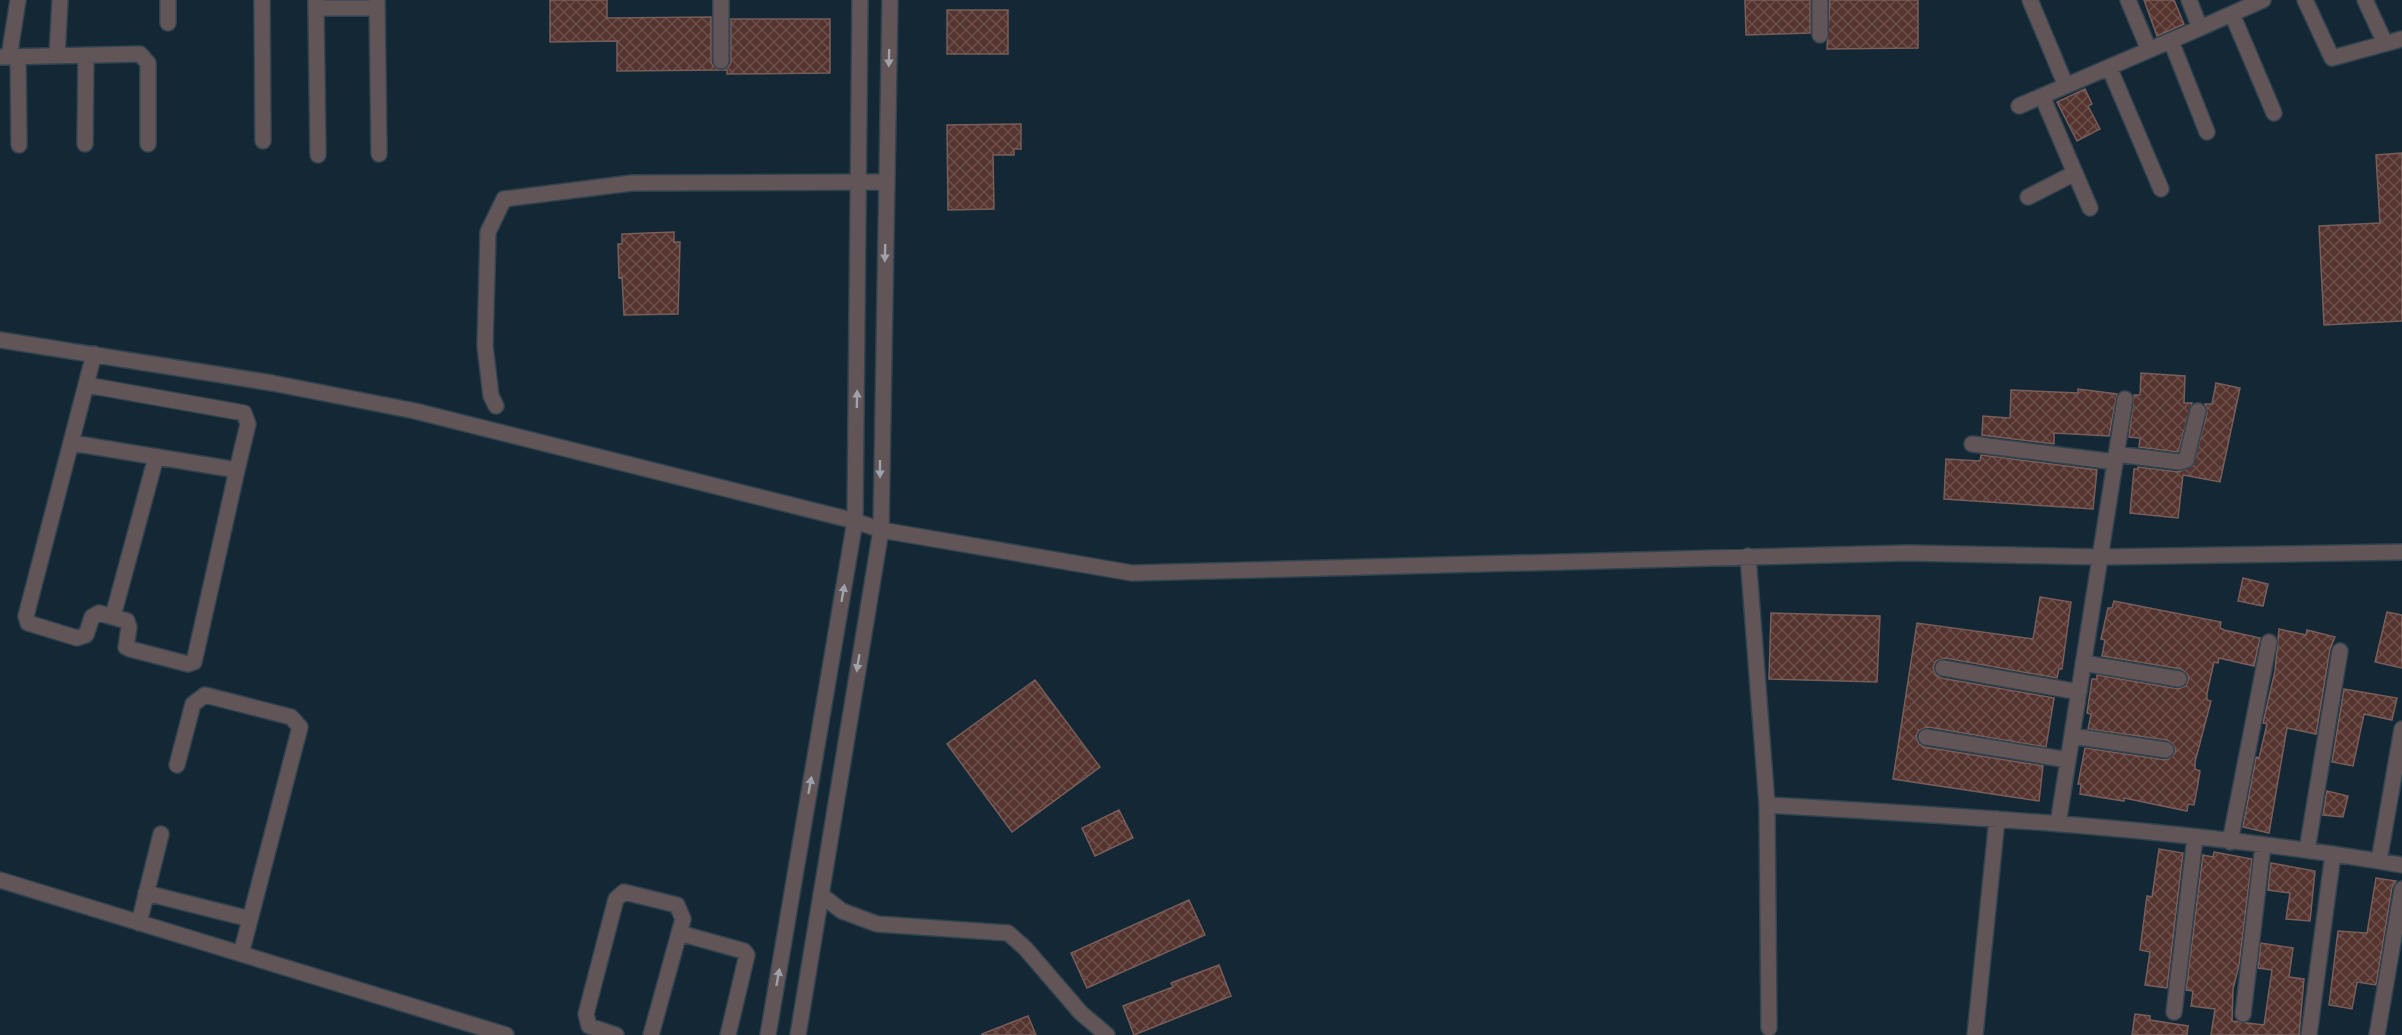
<svg xmlns="http://www.w3.org/2000/svg" width="2402" height="1035" font-family="Signika,sans-serif">
	<style>
		.building { fill: url(#building-cross-hatch); stroke: #785e5a; stroke-width: 1.5 }
		.lines { fill: none; stroke-linecap: round; stroke-linejoin: round }
		.minor-casing { stroke: #31434f; stroke-width: 18 }
		.tertiary-casing { stroke: #31434f; stroke-width: 18 }
		.minor { stroke: #615558; stroke-width: 15 }
		.tertiary { stroke: #615558; stroke-width: 15 }
		.oneway { fill: #9fa2a8 }
	</style>
	<defs>
		<pattern id="building-cross-hatch" width="8" height="8" patternUnits="userSpaceOnUse" patternTransform="scale(1.5)"><rect width="8" height="8" fill="#55332e"/><path d="M0 0l8 8M0 8l8-8" fill="none" stroke="#6c504c"/></pattern>
	</defs>
	<rect width="100%" height="100%" fill="#142734"/>
	<path class="building" d="M550,0H607V18L711,17V62L713,66L720,70L617,71V41L550,42Z
		M1745,0H1810V33L1746,35Z
		M1830,0H1918V48L1827,49Z
		M2144,0H2174L2184,24L2157,36Z
		M947,10H1008V54H947Z
		M731,19H830V73L727,74V70H722L729,66L731,62Z
		M2085,89L2092,104L2088,106L2100,129L2077,141L2057,102Z
		M1021,124V149H1014V155H993L994,209L948,210L947,125Z
		M2402,153V321L2324,325L2319,226L2380,223L2376,155Z
		M674,232V242H680L678,314L624,315L622,277L619,278L618,244H622V234Z
		M2141,373L2185,376L2184,403H2192L2178,452L2139,447L2140,438L2129,437L2134,395H2140Z
		M2216,383L2240,388L2220,482L2183,475L2178,518L2130,513L2134,469H2138V467L2178,472L2193,466L2207,413L2205,404H2212Z
		M2078,389L2117,394L2109,436L2054,433V444L1982,435L1983,416L2010,418L2011,390L2078,393Z
		M1981,455L2097,470L2093,509L1944,499L1946,459L1980,461Z
		M2243,578L2268,584L2263,606L2238,601Z
		M2040,597L2071,602L2062,669H2059L2057,678L1945,658L1936,661L1933,667L1936,675L1941,678L2054,698L2046,747L1928,727L1919,730L1916,736L1919,744L1924,747L2043,766L2039,801L1893,779L1917,623L2033,639Z
		M2114,601L2221,622L2220,628L2224,630L2260,638L2254,666L2219,658L2218,663L2214,662L2207,693V700L2211,701L2195,762V769L2200,771L2197,789L2194,805L2188,804L2187,811L2124,798V801L2080,794L2081,784H2078L2085,748L2165,760L2173,756L2176,751L2172,743L2167,740L2088,729L2091,714L2087,713L2092,679H2097V675L2178,689L2186,686L2188,681V675L2181,669L2102,656L2105,640L2101,639L2108,608H2112Z
		M2387,612L2402,615V668L2375,662Z
		M1771,613L1880,616L1877,682L1769,679Z
		M2279,629L2306,635L2307,630L2335,637L2330,649L2316,734L2287,728L2269,833L2243,827L2256,757L2259,758L2267,724L2263,723L2275,671Z
		M1035,680L1100,767L1012,832L947,744Z
		M2344,689L2397,698L2392,720L2364,714L2353,766L2332,762Z
		M2327,791L2348,796L2343,817L2323,815Z
		M1119,810L1133,838L1095,856L1082,828Z
		M2159,849L2183,853L2167,988L2145,985L2150,952L2140,950L2147,896L2152,897Z
		M2214,852L2252,859L2239,965L2233,989L2232,1021L2264,1025L2272,970L2258,968L2261,943L2293,948L2289,977L2304,979L2299,1035H2211L2215,1009L2191,1006L2193,991L2186,990L2203,855L2213,857Z
		M2271,863L2315,871L2310,921L2286,919L2290,893L2268,890Z
		M2376,878L2396,881L2392,887L2376,985L2357,982L2352,1009L2329,1005L2338,931L2367,933Z
		M1189,900L1205,935L1087,988L1071,953Z
		M1219,965L1231,996L1134,1035L1123,1006L1173,987L1171,983Z
		M2135,1014L2150,1016V1020L2188,1026L2187,1035H2132Z
		M1028,1016L1036,1035H982V1034Z"/>
	<g class="lines">
		<g class="minor-casing">
			<path id="minor" d="M168,0V23
				M262,0L263,141
				M316,0V8H377
				M377,0L379,154
				M721,0V61
				M2030,0L2066,86
				M2128,0L2149,50
				M2189,0L2200,28L2263,0
				M2305,0L2332,58L2402,39
				M2365,0L2385,43
				M316,8L318,155
				M2232,14L2274,113
				M1820,35V0
				M2171,41L2207,132
				M57,56L60,0
				M0,57L140,54L148,63V144
				M9,57L18,0
				M18,57L19,145
				M2109,67L2161,189
				M2042,96L2090,208
				M2019,106L2200,28
				M85,144L86,55
				M2028,197L2075,173
				M0,340L272,383L415,411L855,521L881,530L1132,573L1908,553L2100,557L2402,552
				M94,354L26,616L28,623L77,638L86,635L92,617L99,613L127,621L129,627L126,647L130,649L188,664L194,662L237,470
				M496,406L491,396L485,346L488,232L504,199L632,183L887,182
				M72,443L237,470L248,424L244,413L87,385
				M1972,444L2115,462
				M2116,454L2179,462L2186,460L2198,411
				M1748,556L1767,805L1769,1028
				M113,616L156,457
				M2083,663L2179,679
				M1943,668L2079,692
				M2072,736L2166,750
				M1926,737L2068,760
				M177,765L193,704L205,695L291,717L300,727L241,954
				M1767,805C1979,817 2192,829 2402,865
				M2058,824L2125,399
				M2230,842L2269,642
				M2307,850L2340,651
				M2379,861L2402,729
				M0,880L506,1035
				M146,893L250,919
				M821,895L842,911L877,924L1008,933L1025,948L1081,1013L1107,1035
				M139,923L161,834
				M679,933L744,951L747,955L728,1035
				M2174,1012L2195,838
				M2243,1014L2263,845
				M616,1035L589,1026L586,1014L616,899L624,892L677,905L683,919L651,1035
				M1975,1035L1997,819
				M2309,1035L2333,854
				M2377,1035L2402,889"/>
		</g>
		<g class="tertiary-casing">
			<path id="tertiary" d="M768,1035L855,521L860,0
				M798,1035L881,530L890,0"/>
		</g>
		<use href="#minor" class="minor"/>
		<use href="#tertiary" class="tertiary"/>
	</g>
	<defs><path id="oneway-solid" d="M-6-.8H1V-3.2L6.5 0L1 3.2V.8H-6Z" transform="scale(1.5)"/></defs>
	<g class="oneway">
		<use href="#oneway-solid" transform="translate(889 58) rotate(91)"/>
		<use href="#oneway-solid" transform="translate(885 253) rotate(91)"/>
		<use href="#oneway-solid" transform="translate(857 399) rotate(-89)"/>
		<use href="#oneway-solid" transform="translate(880 469) rotate(90)"/>
		<use href="#oneway-solid" transform="translate(843 593) rotate(-80)"/>
		<use href="#oneway-solid" transform="translate(858 663) rotate(99)"/>
		<use href="#oneway-solid" transform="translate(810 785) rotate(-80)"/>
		<use href="#oneway-solid" transform="translate(778 977) rotate(-80)"/>
	</g>
</svg>
